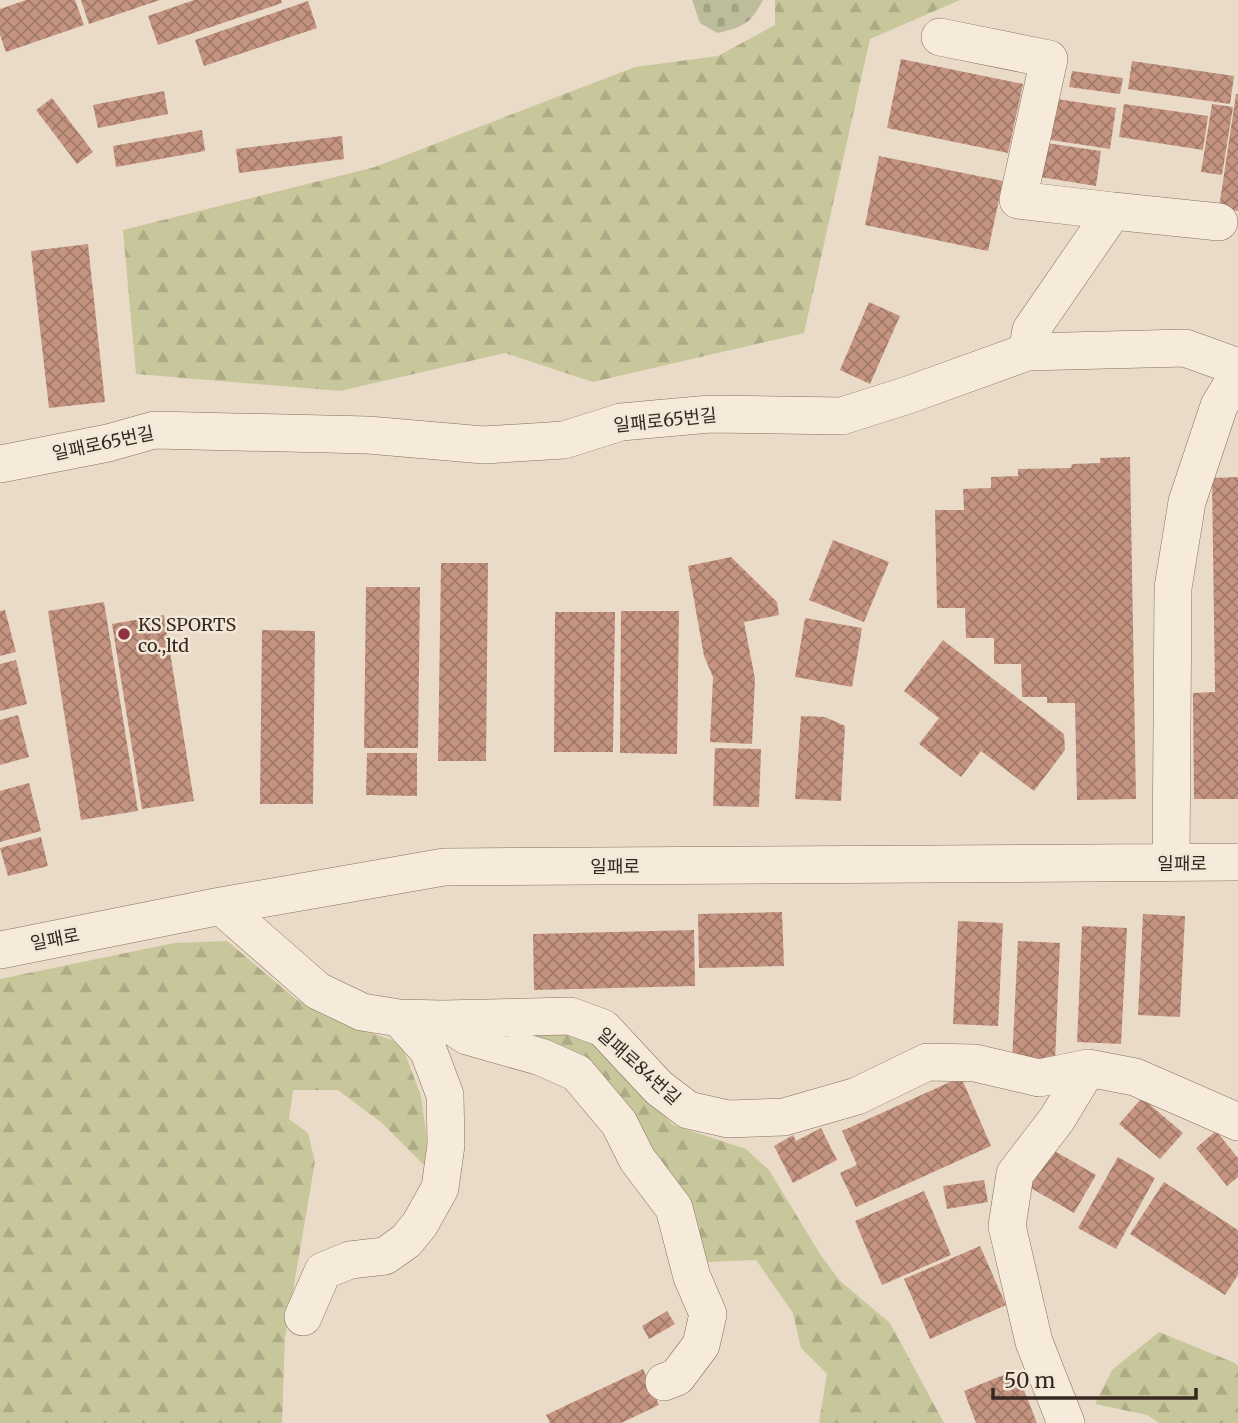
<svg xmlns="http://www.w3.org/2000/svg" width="1238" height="1423" font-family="Merriweather,'Noto Sans KR',serif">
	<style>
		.forest { fill: url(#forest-firs) }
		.cemetery { fill: url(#cemetery-stones) }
		.building { fill: url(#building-cross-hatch) }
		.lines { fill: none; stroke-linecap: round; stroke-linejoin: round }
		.minor-casing { stroke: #856e5e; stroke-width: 38 }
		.minor { stroke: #f6eada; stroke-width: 37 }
		.poi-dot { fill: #8e3441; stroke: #f3e7d7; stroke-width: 2.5 }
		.labels { text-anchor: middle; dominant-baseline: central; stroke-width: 5; stroke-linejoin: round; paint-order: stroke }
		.street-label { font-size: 18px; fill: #362821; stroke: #f3e7d7 }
		.poi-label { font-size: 18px; fill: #362821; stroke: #f3e7d7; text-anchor: start }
	</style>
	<defs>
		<pattern id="forest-firs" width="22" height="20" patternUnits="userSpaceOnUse" patternTransform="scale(1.75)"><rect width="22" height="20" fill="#c8c79c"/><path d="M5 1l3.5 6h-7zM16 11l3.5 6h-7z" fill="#acab86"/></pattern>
		<pattern id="cemetery-stones" width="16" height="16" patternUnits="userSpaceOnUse" patternTransform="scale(1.75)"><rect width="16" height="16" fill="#bdbd9b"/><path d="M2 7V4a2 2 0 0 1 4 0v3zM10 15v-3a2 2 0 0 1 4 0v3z" fill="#a3a285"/></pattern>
		<pattern id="building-cross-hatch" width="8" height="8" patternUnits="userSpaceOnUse" patternTransform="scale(1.75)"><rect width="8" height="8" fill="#c59481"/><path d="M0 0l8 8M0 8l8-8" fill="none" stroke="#a17969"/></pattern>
	</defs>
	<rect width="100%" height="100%" fill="#eadbc8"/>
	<path class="forest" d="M775,0H960L870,39L804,333L593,382L505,353L340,391L136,374L123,230L375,167L635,67L718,56L775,25Z
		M227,941L297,1000L362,1030L401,1043L421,1096L427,1140L425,1166L382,1123L338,1090H293L289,1119L308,1133L315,1162L285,1338L282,1423H0V979L174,943Z
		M479,1031L564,1032L600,1046L673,1125L746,1149L769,1170L820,1254L840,1281L890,1323L944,1423H819L827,1374L801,1348L793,1313L756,1260L707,1262L663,1167L580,1057Z
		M1159,1332L1235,1363L1238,1366V1423H1159L1147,1415L1095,1404L1112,1370Z"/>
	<path class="cemetery" d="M692,0H763C750,24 744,27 717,33L700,23Z"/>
	<path class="building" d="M26,0H75L84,25L6,52L0,35V9Z
		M81,0H160L89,24Z
		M194,0H281L282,3L158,45L148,16Z
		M308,1L317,28L204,66L195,40Z
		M901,59L1023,84L1008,153L887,128Z
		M1132,61L1234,76L1230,104L1128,89Z
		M1072,71L1123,78L1120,94L1069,87Z
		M164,91L168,114L98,128L93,105Z
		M1236,94H1238V211L1219,208Z
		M52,98L93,152L77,164L36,110Z
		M1057,99L1116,108L1110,149L1051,140Z
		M1124,104L1208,116L1203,150L1119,137Z
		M1212,104L1233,107L1222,175L1201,172Z
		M202,130L205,151L116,167L113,146Z
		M342,136L344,159L239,173L236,149Z
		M1046,143L1101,151L1096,186L1040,177Z
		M879,156L1003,181L988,251L865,225Z
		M88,244L105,402L49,408L31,251Z
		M869,302L900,316L870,384L840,370Z
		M1130,457L1136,799L1077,800L1075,703H1047V697H1022L1021,664H994V638H966L965,608H937L935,510H964L963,489L991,488V477L1018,476V469L1071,468L1072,464L1100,463V458Z
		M1238,477V799H1194L1193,693L1215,692L1212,478Z
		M833,540L889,562L864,622L809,600Z
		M731,557L777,602L779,615L744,622L755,679L752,744L710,742L713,677L704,656L688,566Z
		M441,563H488L486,761H438Z
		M366,587H420L418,748H364Z
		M104,602L138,811L81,820L48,611Z
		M5,610L16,652L0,656V611Z
		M621,611H679L677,754L620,753Z
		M555,612H615L613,752H554Z
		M164,615L194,801L142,809L112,624Z
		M805,618L862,628L852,687L795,677Z
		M262,630L315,631L313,804H260Z
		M943,640L1064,734L1065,750L1034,791L981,751L961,777L919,744L939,718L904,691Z
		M16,660L27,704L0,711V664Z
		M18,715L29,757L0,765V720Z
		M801,716L825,717L845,726L841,801L795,799Z
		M715,748L761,749L759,807L713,806Z
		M367,753H417V796L366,795Z
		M29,783L41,831L0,842V791Z
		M41,837L48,866L8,876L0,848Z
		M782,912L784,966L699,968L698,914Z
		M1143,914L1185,916L1180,1017L1138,1015Z
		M958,921L1003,923L998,1026L953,1024Z
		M1082,926L1127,928L1121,1044L1077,1042Z
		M694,930L695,986L534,990L533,934Z
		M1018,941L1060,943L1055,1062L1012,1061Z
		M961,1077L991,1146L856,1207L840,1173L857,1165L842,1131Z
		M1142,1098L1183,1133L1160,1159L1119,1124Z
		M821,1128L837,1160L793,1183L774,1146L793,1135L796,1141Z
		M1216,1131L1238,1158V1177L1227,1186L1196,1148Z
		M1046,1146L1096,1175L1074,1213L1024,1184Z
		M1118,1157L1155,1178L1116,1249L1078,1228Z
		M984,1180L988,1202L947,1209L943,1186Z
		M1164,1182L1238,1230V1275L1225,1295L1130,1234Z
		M924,1191L951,1255L882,1285L855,1221Z
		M980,1246L1006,1305L930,1339L904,1279Z
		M667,1311L675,1324L649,1339L642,1326Z
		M643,1369L659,1405L621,1423H550L546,1415Z
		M1016,1370L1037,1423H976L964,1391Z"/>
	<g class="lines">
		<g class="minor-casing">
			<path id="minor" d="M940,37L1049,59L1018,200L1113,211
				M1027,352L1031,330L1113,211L1219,222
				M0,464L108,443L154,430L368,435L484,445L564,440L621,422L710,414L842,416L908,395L1027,352L1185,348L1238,367
				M1171,863L1173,588L1187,502L1219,406L1238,374
				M221,906L318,991L362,1012L399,1018L442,1019L570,1016L603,1028L659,1088L688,1110L728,1119L784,1117L857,1096L927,1062L975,1063L1039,1078L1088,1068L1135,1077L1238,1122
				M0,950L221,906L444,867L1238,862
				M449,1024L467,1036L541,1057L577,1073L619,1123L637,1159L674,1208L692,1277L708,1314L701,1345L677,1377L664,1382
				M303,1317L323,1271L350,1260L385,1256L406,1241L420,1224L440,1188L446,1145L445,1095L428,1050L399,1018
				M1066,1423L1034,1342L1007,1226L1015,1174L1057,1119L1088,1068"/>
		</g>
		<use href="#minor" class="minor"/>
	</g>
	<circle class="poi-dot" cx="124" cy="634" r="7"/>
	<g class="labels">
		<g class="street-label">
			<text transform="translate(665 420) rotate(-6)">일패로65번길</text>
			<text transform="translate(103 443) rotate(-12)">일패로65번길</text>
			<text x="1182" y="863">일패로</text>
			<text x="615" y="866">일패로</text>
			<text transform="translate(55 939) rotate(-11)">일패로</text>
			<text transform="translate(639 1066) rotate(42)">일패로84번길</text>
		</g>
		<g class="poi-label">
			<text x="138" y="624">KS SPORTS<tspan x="138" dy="21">co.,ltd</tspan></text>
		</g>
	</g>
	<path d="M993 1388v10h203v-10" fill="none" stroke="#362821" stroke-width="3.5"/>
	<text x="1004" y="1388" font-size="21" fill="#362821" stroke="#f3e7d7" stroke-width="5" paint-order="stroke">50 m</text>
</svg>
